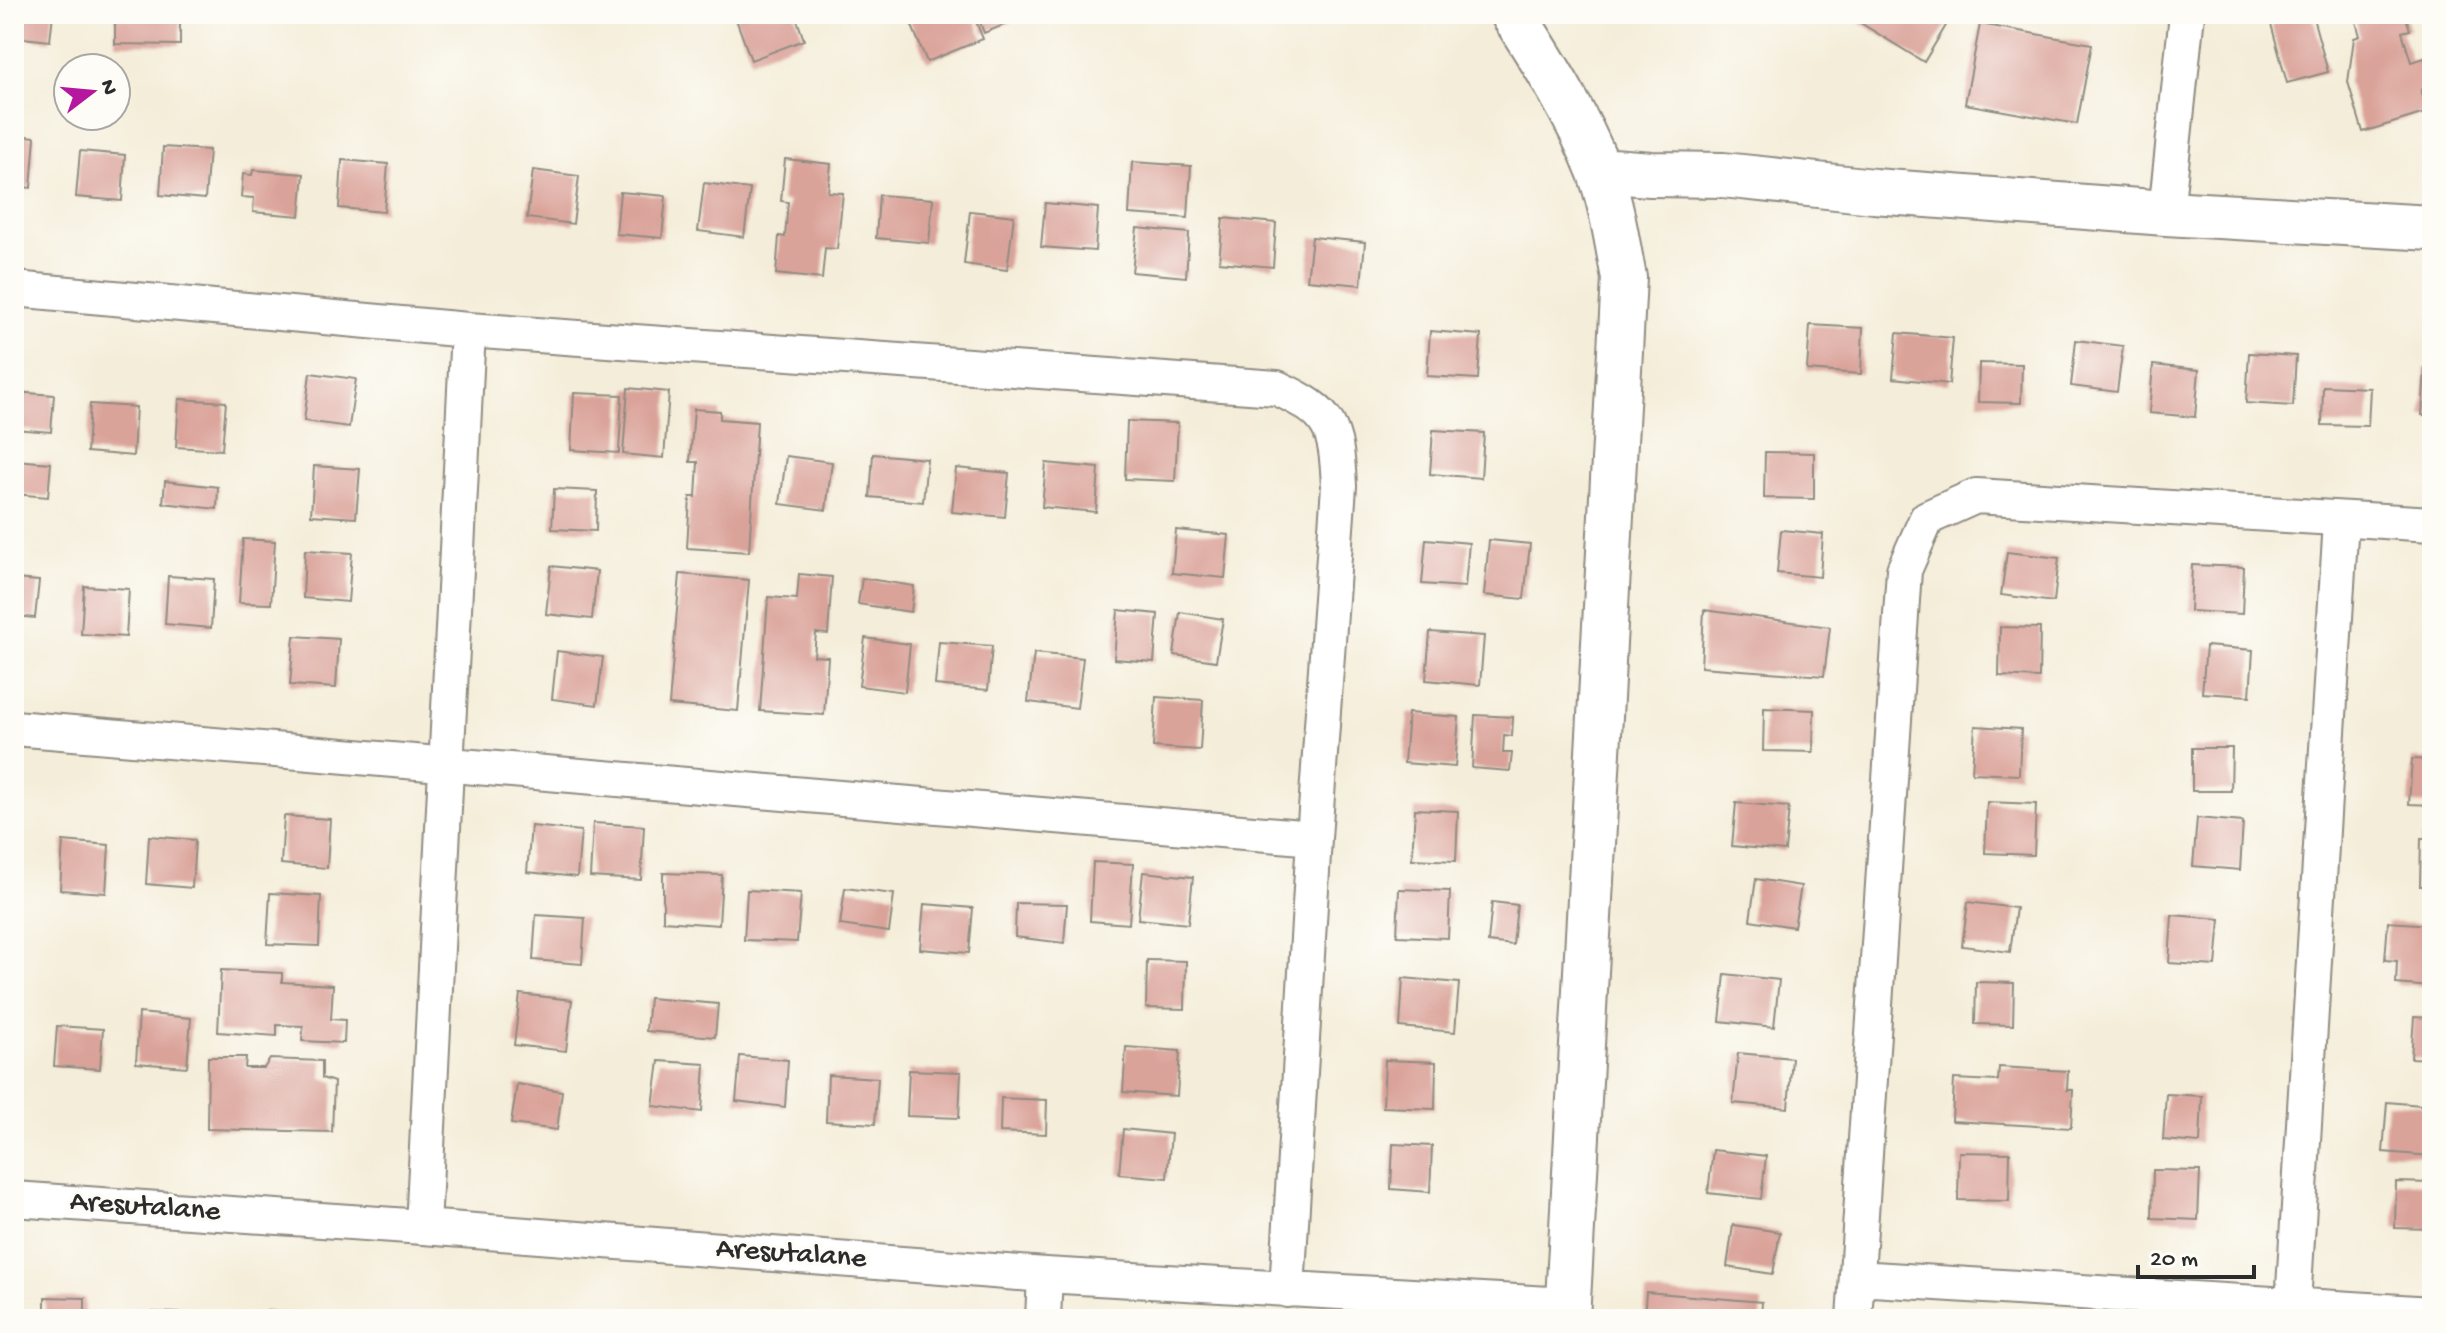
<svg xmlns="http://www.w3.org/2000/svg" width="2446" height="1333" font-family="'Gochi Hand',sans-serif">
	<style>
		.building { fill: #daa39a }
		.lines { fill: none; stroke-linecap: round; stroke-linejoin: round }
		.street-casing { stroke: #908c82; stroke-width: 38 }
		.secondary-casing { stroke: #908c82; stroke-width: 48 }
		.street { stroke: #fff; stroke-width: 34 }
		.secondary { stroke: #fff; stroke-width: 44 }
		.labels { text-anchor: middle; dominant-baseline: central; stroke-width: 7; stroke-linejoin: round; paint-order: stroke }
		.street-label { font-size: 30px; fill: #2b2b2b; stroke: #fdfcf7 }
	</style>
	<rect width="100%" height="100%" fill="#fdfcf7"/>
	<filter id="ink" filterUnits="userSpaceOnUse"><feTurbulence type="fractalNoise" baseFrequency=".0125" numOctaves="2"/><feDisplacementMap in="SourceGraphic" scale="16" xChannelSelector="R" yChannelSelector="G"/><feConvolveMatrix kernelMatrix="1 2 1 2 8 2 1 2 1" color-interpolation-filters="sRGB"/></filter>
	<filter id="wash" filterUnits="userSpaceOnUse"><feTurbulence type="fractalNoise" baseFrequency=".006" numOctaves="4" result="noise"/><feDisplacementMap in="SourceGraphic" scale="32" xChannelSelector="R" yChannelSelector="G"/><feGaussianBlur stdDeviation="1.8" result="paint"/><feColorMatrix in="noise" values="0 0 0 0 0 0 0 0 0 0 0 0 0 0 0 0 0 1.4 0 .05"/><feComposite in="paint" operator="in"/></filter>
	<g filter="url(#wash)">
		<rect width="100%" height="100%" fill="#f4edd9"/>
		<g id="blocks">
			<path class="building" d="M14,14H53L50,41L14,37Z
				M734,14H795L804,40L751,60Z
				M907,14H973L983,39L927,62Z
				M977,14H1011L1014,21L984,33Z
				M1846,14H1953L1924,62Z
				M2306,14H2312L2328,72L2287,83L2271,24Z
				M2367,14H2405L2410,30L2402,32L2411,62L2428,57L2432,70V86L2421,90L2428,112L2363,132L2348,82L2354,38L2360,36L2355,18Z
				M115,17L180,18V45L115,44Z
				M1980,24L2092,44L2077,124L1965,104Z
				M14,135L35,137L31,188L14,186Z
				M163,147L209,150L205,199L160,195Z
				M80,151L125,155L122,201L76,197Z
				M785,159L831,164L828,192L843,193L837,249L825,248L822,279L776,274L779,236L785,237L788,202L781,201Z
				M342,160L388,164L384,212L339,208Z
				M1132,162L1191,166L1188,218L1129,214Z
				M253,170L304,174L300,216L253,212L254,198L241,197L243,174L252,175Z
				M533,170L579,176L573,224L527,218Z
				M704,183L750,189L744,237L698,231Z
				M620,192L666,196L662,238L616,234Z
				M879,195L933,199L929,243L876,238Z
				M1045,203L1098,208L1095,251L1041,247Z
				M970,211L1014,216L1007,270L964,264Z
				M1223,218L1276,223L1273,267L1219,262Z
				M1137,228L1189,233L1186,277L1132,272Z
				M1312,237L1365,242L1361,285L1307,280Z
				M1810,325L1863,328L1861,374L1807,370Z
				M1430,331L1481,335L1478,379L1427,376Z
				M1897,333L1953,338L1949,384L1893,378Z
				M2076,340L2123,346L2117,392L2071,386Z
				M2249,353L2296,356L2293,406L2246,403Z
				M1979,363L2022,364L2021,403L1978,402Z
				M2153,365L2199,370L2195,417L2149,413Z
				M2425,368L2432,369V416L2422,415Z
				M310,373L356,379L349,427L304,421Z
				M2323,386L2370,388L2368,426L2322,425Z
				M628,388L669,392L664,458L623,454Z
				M14,392L54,395L51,432L14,429Z
				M574,393L622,395L619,453L571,450Z
				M179,399L226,402L222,450L176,447Z
				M90,404L136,407L133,456L87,452Z
				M694,409L720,411V419L757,422L749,552L687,548L690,497H696L698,462H690Z
				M1127,421L1178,423L1175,481L1125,479Z
				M1433,430L1484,433L1481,478L1430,474Z
				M1765,452L1814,453V499L1764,498Z
				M873,454L927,459L923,502L870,497Z
				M786,456L832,462L826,510L780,504Z
				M14,460L51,463L48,497L14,494Z
				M1046,463L1099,468L1096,512L1042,507Z
				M314,466L360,469L356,518L311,515Z
				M956,468L1009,473L1005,517L952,512Z
				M165,481L218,487L217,509L163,503Z
				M554,489L597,491L596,531L552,529Z
				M1176,530L1229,535L1225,578L1172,573Z
				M1781,530L1823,534L1820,577L1777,573Z
				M243,539L275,541L271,604L239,603Z
				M1426,539L1469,543L1465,587L1422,584Z
				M1489,540L1530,544L1524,599L1484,595Z
				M305,550L352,553L348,602L303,598Z
				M2007,552L2059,558L2054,602L2001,595Z
				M2192,565L2244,567L2242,614L2190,611Z
				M551,566L597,571L592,619L546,614Z
				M680,574L749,580L738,711L669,705Z
				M799,574L832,577L828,634L816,633L814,656L828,657L824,715L760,711L768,597L797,599Z
				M168,576L214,579L211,628L165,624Z
				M862,578L914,586L911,612L858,604Z
				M14,579L39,581L35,618L14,616Z
				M84,586L129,589L126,637L81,634Z
				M1118,610L1158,614L1154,662L1114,659Z
				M1704,610L1830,627L1824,676L1701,667Z
				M1180,612L1223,619L1216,661L1174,655Z
				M2000,627L2040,628L2039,678L1999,676Z
				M1430,632L1484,636L1480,685L1426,680Z
				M294,636L339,639L336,688L290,685Z
				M865,638L910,644L905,692L859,686Z
				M939,642L992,646L988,690L935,685Z
				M2206,646L2253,650L2250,696L2202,693Z
				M557,651L603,657L597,705L552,699Z
				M1034,653L1083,658L1077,708L1028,702Z
				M1156,697L1203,700L1200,750L1153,747Z
				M1764,708L1814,710L1813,752L1763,751Z
				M1408,713L1459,717L1455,767L1404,763Z
				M1475,715L1513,717L1512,736L1504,735L1503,753H1512L1510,771L1472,768Z
				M1975,726L2021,729L2019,775L1972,773Z
				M2192,748H2232L2231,791H2192Z
				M2412,759L2432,760V805L2409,804Z
				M1987,802L2036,804L2034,855L1985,853Z
				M1736,803L1789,807L1785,851L1732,846Z
				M1415,809L1458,811L1456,861L1412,859Z
				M284,816L330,819L327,868L281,864Z
				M2197,818L2243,822L2240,870L2193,866Z
				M593,823L644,826L641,880L590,877Z
				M531,826L581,831L577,877L527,872Z
				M14,829L20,830L17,878L14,877Z
				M149,836L195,840L192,888L146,884Z
				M2421,838H2432V886H2420Z
				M63,841L109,845L106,893L60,890Z
				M1093,862L1133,864L1129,924L1090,921Z
				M1143,872L1193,877L1188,924L1138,919Z
				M663,873L722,875L719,925L663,921Z
				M1756,879L1801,886L1794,927L1750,920Z
				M845,888L894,894L889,932L840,925Z
				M1399,889L1450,891L1448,938L1397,936Z
				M747,890L801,893L797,942L744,940Z
				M270,893L321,896L319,946L267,944Z
				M1492,902L1517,905L1513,945L1488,942Z
				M1968,902L2016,908L2010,952L1962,946Z
				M1016,903L1067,904L1064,943L1015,937Z
				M924,904L973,908L969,953L920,949Z
				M536,915L585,918L582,964L533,960Z
				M2172,915L2220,919L2216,966L2169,963Z
				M2388,922L2432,925V987L2396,984L2397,961L2385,960Z
				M1147,960L1186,961L1185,1009L1146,1008Z
				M221,970L282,973V982L333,985L331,1019L345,1020L344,1043L302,1041L303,1026L277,1025V1036L218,1032Z
				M1725,974L1779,980L1774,1027L1720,1021Z
				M1403,978L1459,983L1455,1032L1400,1027Z
				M1976,982L2014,983L2013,1025L1975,1024Z
				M520,994L572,1000L566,1051L514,1045Z
				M649,998L718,1004L715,1037L646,1031Z
				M139,1013L191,1018L187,1067L136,1063Z
				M2414,1017L2432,1018V1059L2411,1058Z
				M57,1026L103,1029L100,1069L54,1066Z
				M1126,1047L1180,1051L1177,1096L1123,1092Z
				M1738,1053L1792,1058L1788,1108L1733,1103Z
				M740,1056L788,1060L785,1107L736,1101Z
				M208,1057H246L245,1068H264L270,1059L322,1061V1078L334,1082L332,1132L207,1129Z
				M1385,1060L1436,1062L1435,1109L1383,1107Z
				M659,1061L705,1064L702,1112L653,1106Z
				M1999,1067L2068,1071L2067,1090H2073L2071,1128L1952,1121L1954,1079L1998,1081Z
				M909,1070L961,1072L959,1118L907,1116Z
				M828,1075L878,1078L875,1124L826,1121Z
				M517,1084L562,1091L557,1130L511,1124Z
				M2166,1094L2202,1096L2200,1143L2163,1140Z
				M1001,1098L1047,1100L1046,1134L1000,1132Z
				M2387,1102L2432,1106V1156L2383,1152Z
				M1123,1129L1171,1134L1167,1178L1119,1174Z
				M1393,1144L1432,1146L1430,1192L1391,1189Z
				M1713,1150L1766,1156L1761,1199L1708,1193Z
				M1959,1152L2010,1153L2009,1201L1958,1200Z
				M2153,1170L2200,1171L2198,1220L2152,1218Z
				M2396,1182L2432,1183V1229L2395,1228Z
				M1733,1225L1780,1232L1773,1274L1727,1267Z
				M1646,1292L1762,1302L1761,1319H1644Z
				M45,1297L85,1298V1319H45Z
				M263,1311L326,1317V1319H263Z
				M148,1312L233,1315V1319H148Z"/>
		</g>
	</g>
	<g filter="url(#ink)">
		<use href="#blocks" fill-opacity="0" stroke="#908c82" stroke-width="2"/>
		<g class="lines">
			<g class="street-casing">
				<path id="street" d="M2166,213L2187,14
					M14,289L468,330L1277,388C1332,413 1336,427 1339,486L1314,838L1287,1290
					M14,728L1314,838
					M14,1199L423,1227L1045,1275L1568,1305
					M423,1227L468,330
					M1857,1278L2432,1314
					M2293,1304L2341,520
					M1043,1319L1045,1275
					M1854,1319L1904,570L1927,518L1976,496L2432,524"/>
			</g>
			<g class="secondary-casing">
				<path id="secondary" d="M1513,14C1545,64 1577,115 1599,170C1612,205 1617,242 1624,278L1567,1319
					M1599,170L1651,174L1723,175L1874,191L2166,213L2432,228"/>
			</g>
			<use href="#street" class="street"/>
			<use href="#secondary" class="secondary"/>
		</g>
	</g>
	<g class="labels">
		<g class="street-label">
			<text transform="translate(145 1208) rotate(4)">Aresutalane</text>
			<text transform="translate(791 1255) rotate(4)">Aresutalane</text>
		</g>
	</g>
	<rect width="2446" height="1333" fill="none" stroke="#fdfcf7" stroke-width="48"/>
	<g transform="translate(92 92) rotate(74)"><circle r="38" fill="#fdfcf7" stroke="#a9a8a5" stroke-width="2"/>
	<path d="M0-6L14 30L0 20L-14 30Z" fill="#b5179e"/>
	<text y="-12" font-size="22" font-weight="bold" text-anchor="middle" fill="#2b2b2b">N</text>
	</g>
	<path d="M2138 1265v12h116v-12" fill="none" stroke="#2b2b2b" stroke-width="4"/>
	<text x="2150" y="1265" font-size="24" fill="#2b2b2b" stroke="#fdfcf7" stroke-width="6" paint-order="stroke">20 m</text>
</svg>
